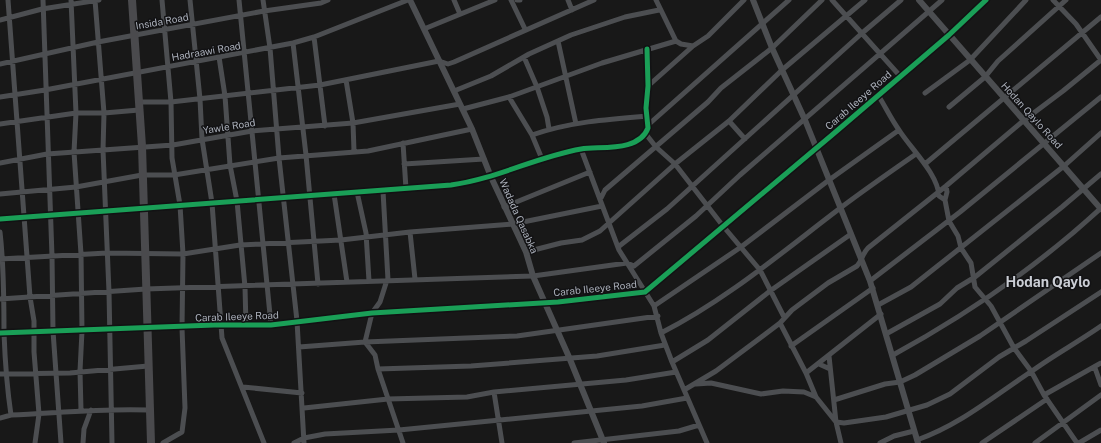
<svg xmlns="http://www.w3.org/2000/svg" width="1101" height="443" font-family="'Public Sans',sans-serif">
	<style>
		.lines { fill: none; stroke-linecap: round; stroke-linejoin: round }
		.minor { stroke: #4c4e51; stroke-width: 5 }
		.tertiary { stroke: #4c4e51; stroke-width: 6 }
		.trunk { stroke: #4a4a4d; stroke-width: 8 }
		.cycleway-casing { stroke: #121214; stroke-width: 8 }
		.cycleway { stroke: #1a9f57; stroke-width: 5 }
		.labels { text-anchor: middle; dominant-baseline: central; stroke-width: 3; stroke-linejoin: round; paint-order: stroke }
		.street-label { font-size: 10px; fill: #aaafb9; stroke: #121214 }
		.district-label { font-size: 14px; font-weight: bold; fill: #cbced5; stroke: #121214 }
	</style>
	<rect width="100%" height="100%" fill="#181818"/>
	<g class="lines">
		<path class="minor" d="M8,0L30,297L34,321V352L39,414L35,443
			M43,0L52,256L53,331L61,443
			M71,0L76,113L74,152L81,254L82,331L80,371L81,410
			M95,0L104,113L103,150L109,292L112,443
			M162,0L171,102L172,158L180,205L183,254L182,328L185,408L182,432L163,443
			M190,0L200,99L202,139L212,203L222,338L264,443
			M239,0L271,325
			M263,0L270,48L279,158L297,321L304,443
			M454,0L460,14
			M511,0L525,29
			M517,0H520
			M568,0L572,10
			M656,0L676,41L681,44L693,46L708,36L744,0
			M832,0L900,76
			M1053,0L1076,24L1101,60
			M0,20L42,9L99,0
			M424,29L495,0
			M314,37L325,126
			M558,41L576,124
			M293,43L306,155L318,284
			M219,57L225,96L230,165L237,201L245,287L246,326
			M524,57L537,87L547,117L549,129
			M0,64L98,42L264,11L321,3L328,0
			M346,80L353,123L354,151
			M648,86L693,46
			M454,91L491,76L529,54L571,35L625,17L659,10
			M925,93L970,60L1026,0
			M878,95C885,106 891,119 899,130C911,149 938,174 939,196L945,200L949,221L958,236L961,248L971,263L975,287L991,306L1014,348L1031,371L1044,395L1077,443
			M0,97L45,90L293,43L314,37L408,0
			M509,97L532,135L542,159
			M139,102H171L320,85L439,61L448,64L454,62L594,0
			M949,107L985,77L998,61L1066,0
			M463,109L509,97L602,63L676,41
			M729,121L745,139
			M0,124L76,113H104L139,110
			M648,125L789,0
			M645,133L656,147L675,164L723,226L760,270L784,317
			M532,135C569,122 609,119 647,116
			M403,143L406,189
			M581,149L619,250L654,306L661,333L672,362L707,443
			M0,163L47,154L173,145L252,131L353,123L460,104
			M404,164L484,159
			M925,164L1101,17
			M383,191L388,280
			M357,192L366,233L369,281
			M0,194L76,187L142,175H174L279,158L368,151L472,129
			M334,194L347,282
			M601,198L605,190L708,102L721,88L772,48L822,0
			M945,200L947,192L946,186
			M504,207L590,172
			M0,219L451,185C496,179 536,157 581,149C601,146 639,152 648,128L646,108L648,86L647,49
			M0,232C4,266 4,299 4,333C5,360 7,388 11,415
			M410,232L415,279
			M618,247L667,209L861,34L901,0
			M526,252L561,243L582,240L600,231L675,164L729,121L782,70L865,0
			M0,259L107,253L183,254L240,245L341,240L410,232L513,224L602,206
			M387,280L380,302L372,313L365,342L375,355L378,369L403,443
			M870,281L960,212L1101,97
			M0,299L146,289L533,276L627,263L634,266L696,216L740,175L942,0
			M878,305L911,287L1064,166L1101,133
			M654,306L741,247L829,180L899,130
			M780,323L806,373L816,397
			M0,333L214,325H271L372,313L558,302L645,292L832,135L949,35L986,0
			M661,333C726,300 781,253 839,209C864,190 890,172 916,154
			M886,334L940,304L957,288L975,277L1062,207L1101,174
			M791,346L873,288
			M299,347L365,342L517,336L658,316
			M893,355C968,314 1038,266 1101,208
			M829,356L836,422L841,443
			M672,362L708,340L770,291L851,234
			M819,364L830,369
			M1095,368L1101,385
			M378,369L471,366L597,356L665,345
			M806,373L881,314
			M0,374L70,373L148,366
			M696,384L711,383L761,394L783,391L804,392L816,397L836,422L844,423L886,417L927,405L950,394L999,357L1026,341L1101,292
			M243,387L302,393
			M684,390L716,371L780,323L792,310L828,283L857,266C862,261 862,254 868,248L946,186L1023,121L1063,91L1101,60
			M494,392L502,443
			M1044,395L1101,363
			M834,400L885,384L900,382L915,375L980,336L1101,253
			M304,408L388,399L467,397L494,392L626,380L676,372
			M0,418L11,415C57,413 103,408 149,410
			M917,440C960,425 994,396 1032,371C1054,355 1078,342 1101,326
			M83,443L84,429L91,410
			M294,443L304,438L325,434L399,430L642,406L687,398
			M574,443L679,431L699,425
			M880,443L894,436L914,431
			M982,443L1047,399
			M1035,443L1101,395
			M1079,443L1101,430"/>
		<path class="tertiary" d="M410,0L472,129L491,177L526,252L533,276L569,357L604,443
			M753,0L772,48L805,120L870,281L918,443
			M919,0L1101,209"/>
		<path class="trunk" d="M132,0L142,146L151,443"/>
		<g class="cycleway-casing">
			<path id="cycleway" d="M0,219L451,185C496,179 536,157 581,149C601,146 639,152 648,128L646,108L648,86L647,49
				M0,333L214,325H271L372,313L558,302L645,292L832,135L949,35L986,0"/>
		</g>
		<use href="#cycleway" class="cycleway"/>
	</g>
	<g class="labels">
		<g class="street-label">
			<text transform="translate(162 21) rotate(-10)">Insida Road</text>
			<text transform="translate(206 51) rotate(-10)">Hadraawi Road</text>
			<text transform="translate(858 100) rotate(-41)">Carab Ileeye Road</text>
			<text transform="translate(1032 115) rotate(48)">Hodan Qaylo Road</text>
			<text transform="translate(229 126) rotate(-9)">Yawle Road</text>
			<text transform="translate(519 216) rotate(66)">Wadada Qasabka</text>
			<text transform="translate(595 288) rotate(-6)">Carab Ileeye Road</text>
			<text transform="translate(237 316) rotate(-2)">Carab Ileeye Road</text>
		</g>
		<g class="district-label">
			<text x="1048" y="282">Hodan Qaylo</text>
		</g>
	</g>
</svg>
